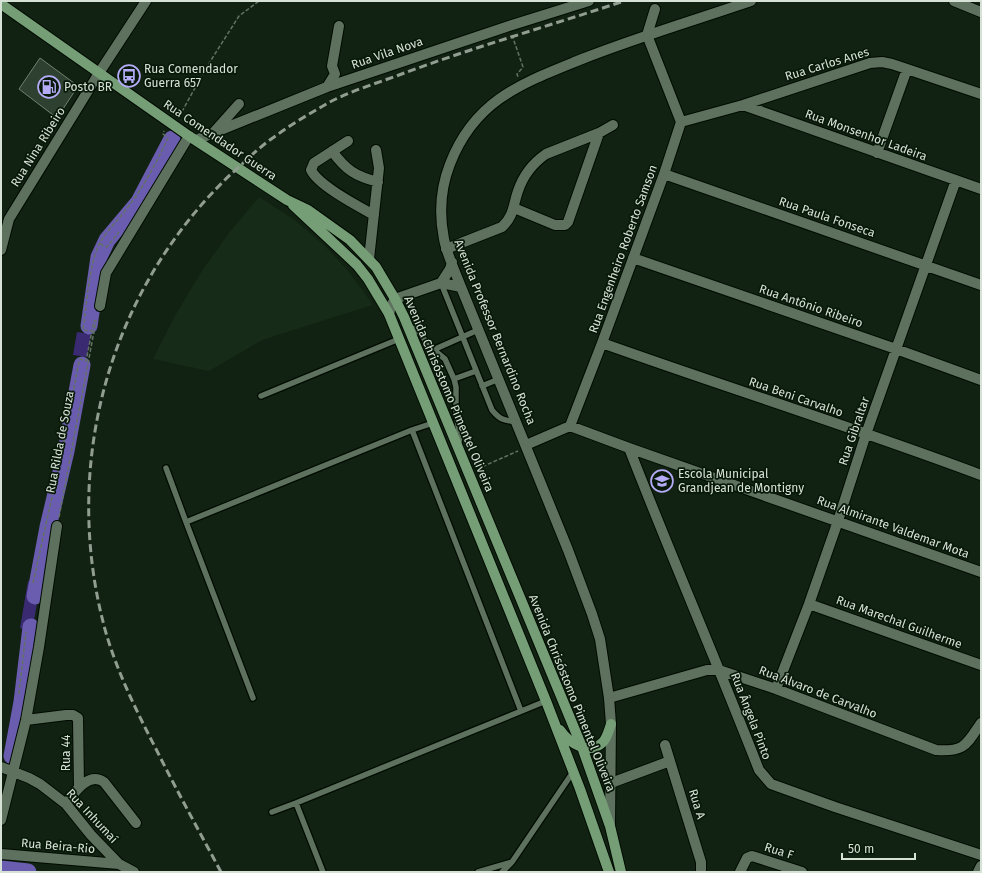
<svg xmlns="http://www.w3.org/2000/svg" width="982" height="873" font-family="'Fira Sans',sans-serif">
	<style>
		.built { fill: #162c18 }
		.green { fill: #3a2a72 }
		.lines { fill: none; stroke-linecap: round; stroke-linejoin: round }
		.river { stroke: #6a5caf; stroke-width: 17 }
		.building { fill: #2e402f; stroke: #6e826e }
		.lane-casing { stroke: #010b01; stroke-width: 8 }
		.street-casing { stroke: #010b01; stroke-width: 12 }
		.secondary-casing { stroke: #010b01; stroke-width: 12 }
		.primary-casing { stroke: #010b01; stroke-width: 12 }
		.path { stroke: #637264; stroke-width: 1.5; stroke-dasharray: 4 2; stroke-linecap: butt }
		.lane { stroke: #5d715e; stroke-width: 5.5 }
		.street { stroke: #5d715e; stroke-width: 10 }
		.secondary { stroke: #5d715e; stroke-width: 10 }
		.primary { stroke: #759e77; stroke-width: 10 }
		.rail { stroke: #909d90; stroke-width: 3; stroke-dasharray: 8 4; stroke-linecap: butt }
		.labels { text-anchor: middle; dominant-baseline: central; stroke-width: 3.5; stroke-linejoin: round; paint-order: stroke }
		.street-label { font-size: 12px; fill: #d7e2d7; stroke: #081909 }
		.poi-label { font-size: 12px; fill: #d7e2d7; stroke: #081909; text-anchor: start }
	</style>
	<rect width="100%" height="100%" fill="#112212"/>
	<path class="built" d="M259,197L293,219L324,245L348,271L369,299L372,305L262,340L209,371L153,359L176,314L202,271L229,233Z"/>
	<path class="green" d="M77,332L91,334L87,357L73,355Z
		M28,581L35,583L33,597L38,598L33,626L28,625L27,630L20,628Z"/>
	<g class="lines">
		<path class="river" d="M89,326L99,257L107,240L139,202L172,139
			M35,596L48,527L66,451L82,365
			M12,756L22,702L31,627
			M1,869L28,872"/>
	</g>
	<path class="building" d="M40,58L78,86L57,118L19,89Z"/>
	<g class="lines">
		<g class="lane-casing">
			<path id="lane" d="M441,283L492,410C500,420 504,420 516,422
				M409,326L420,333L429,346L445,359L454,379L456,387V413L460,437L458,446
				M433,350L478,330
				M454,379L476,371
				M482,386L499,379
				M261,396L399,339
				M433,423L412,430L521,711
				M166,468L186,522
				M253,698L186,522L412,430
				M296,803L323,872
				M272,812L296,803L546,701
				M478,872L512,862L573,772
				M502,872L511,863"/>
		</g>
		<g class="street-casing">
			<path id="street" d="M954,1L981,12
				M327,87L335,74L332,66L339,26
				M743,105L981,189
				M681,122L743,105L870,63L882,62L892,64L981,94
				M214,132L239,104
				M196,140L327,87L509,26L589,1
				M348,141L314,163L311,170C319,186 358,206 374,215
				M332,151C346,170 355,176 378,182
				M877,153L907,69
				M664,174L981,285
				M514,208L555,225H565L568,222L599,133
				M446,249L502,227C514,216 513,205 518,191C523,176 533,163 546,154L599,133L613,125
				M1,250L9,219L99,73L146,1
				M633,258L896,349L981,380
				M369,259L379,168L376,150
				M100,306L106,273L189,136
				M602,343C728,388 856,428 981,475
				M570,426L629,448L981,572
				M526,445L570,426L602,343L664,174L681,122L647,35L655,9
				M629,448C671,556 717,662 759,770L771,784L835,807L981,855
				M809,604L981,665
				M776,689L809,604L838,521L866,434L956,180
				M609,698L707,670H719L776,689L936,750C965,752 966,745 981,723
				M26,720L66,715H73L78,718L79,787
				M665,745L701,862V872
				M1,767L29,778L40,784L66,804L91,835L119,864
				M611,783L670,761
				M66,804C74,793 88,771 104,782L136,823
				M1,820L26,720L39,647L57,526
				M1,854L119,864L134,872
				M740,872L747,858L752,856L802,872
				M978,872L981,866"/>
		</g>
		<g class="secondary-casing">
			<path id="secondary" d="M441,283L450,269L452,262
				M389,314L391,306L395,299L441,283L461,287
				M610,824L611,724L609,698L600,639L592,614L568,550L461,287C455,271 447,255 444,239C439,214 441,187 450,164C475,99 523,83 582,59C638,37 695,20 751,1"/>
		</g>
		<g class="primary-casing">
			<path id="primary" d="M1,4L189,136L287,200L308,210L350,240L376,267L395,299L404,317L582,747L610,826L621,872
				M293,205L357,265L368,279L389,314L546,701L580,789L609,872
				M560,730C569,743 589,756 603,742C607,738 609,730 611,724"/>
		</g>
		<path class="path" d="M512,35L523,67L517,74L518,77
			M179,117L206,68L239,16L259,1
			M100,244L107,247L119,232
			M477,469L518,451
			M59,517L96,321H94L92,331L83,330C87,303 88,274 97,249C104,232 118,221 128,207C144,186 157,162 168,138L163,134L164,131
			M33,583L63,447L78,366L80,359L86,361L92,331
			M20,693H19L26,632"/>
		<use href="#lane" class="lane"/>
		<use href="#street" class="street"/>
		<use href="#secondary" class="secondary"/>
		<use href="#primary" class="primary"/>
		<path class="rail" d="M221,872C199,831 177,791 156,749C137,712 118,674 106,633C60,469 107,292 231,174C246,161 260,146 277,135C293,123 311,113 328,103C352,90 381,82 407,72C478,46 552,25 624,1"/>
	</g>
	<defs>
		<g id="bus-ring" transform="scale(1.15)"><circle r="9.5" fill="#081909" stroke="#b5acf8" stroke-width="1.5"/><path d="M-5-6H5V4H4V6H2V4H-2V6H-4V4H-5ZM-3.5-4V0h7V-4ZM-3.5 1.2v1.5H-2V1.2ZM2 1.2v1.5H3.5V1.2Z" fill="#b5acf8"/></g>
		<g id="fuel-ring" transform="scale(1.15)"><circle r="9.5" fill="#081909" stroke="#b5acf8" stroke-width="1.5"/><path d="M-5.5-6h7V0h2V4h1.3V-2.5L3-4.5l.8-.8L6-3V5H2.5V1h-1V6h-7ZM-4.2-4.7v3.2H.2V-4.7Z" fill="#b5acf8"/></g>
		<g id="school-ring" transform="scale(1.15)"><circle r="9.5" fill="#081909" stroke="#b5acf8" stroke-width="1.5"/><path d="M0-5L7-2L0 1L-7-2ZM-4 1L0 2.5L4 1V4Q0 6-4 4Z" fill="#b5acf8"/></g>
	</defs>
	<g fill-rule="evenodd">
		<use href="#bus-ring" x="129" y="76"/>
		<use href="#fuel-ring" x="49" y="87"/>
		<use href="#school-ring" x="662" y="481"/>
	</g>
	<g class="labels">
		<g class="street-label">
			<text transform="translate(387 53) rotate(-19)">Rua Vila Nova</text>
			<text transform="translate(827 64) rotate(-17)">Rua Carlos Anes</text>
			<text transform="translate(866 135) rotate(20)">Rua Monsenhor Ladeira</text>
			<text transform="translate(220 140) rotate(34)">Rua Comendador Guerra</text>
			<text transform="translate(38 147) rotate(-58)">Rua Nina Ribeiro</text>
			<text transform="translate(827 217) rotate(19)">Rua Paula Fonseca</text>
			<text transform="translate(623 249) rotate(-70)">Rua Engenheiro Roberto Samson</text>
			<text transform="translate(811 306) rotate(19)">Rua Antônio Ribeiro</text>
			<text transform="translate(495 332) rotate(68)">Avenida Professor Bernardino Rocha</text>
			<text transform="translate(449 394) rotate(67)">Avenida Chrisóstomo Pimentel Oliveira</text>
			<text transform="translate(796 397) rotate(19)">Rua Beni Carvalho</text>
			<text transform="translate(854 431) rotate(-71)">Rua Gibraltar</text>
			<text transform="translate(60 442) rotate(-79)">Rua Rilda de Souza</text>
			<text transform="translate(893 527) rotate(20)">Rua Almirante Valdemar Mota</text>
			<text transform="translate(899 622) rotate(20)">Rua Marechal Guilherme</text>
			<text transform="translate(818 692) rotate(21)">Rua Álvaro de Carvalho</text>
			<text transform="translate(572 693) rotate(68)">Avenida Chrisóstomo Pimentel Oliveira</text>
			<text transform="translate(751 716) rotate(69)">Rua Ângela Pinto</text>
			<text transform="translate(66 753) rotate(-90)">Rua 44</text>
			<text transform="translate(697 804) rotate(73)">Rua A</text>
			<text transform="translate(92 816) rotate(47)">Rua Inhumaí</text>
			<text transform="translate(58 846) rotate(5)">Rua Beira-Rio</text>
			<text transform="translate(779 851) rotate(18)">Rua F</text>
		</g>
		<g class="poi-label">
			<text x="144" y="69">Rua Comendador<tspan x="144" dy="14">Guerra 657</tspan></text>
			<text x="64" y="87">Posto BR</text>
			<text x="678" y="474">Escola Municipal<tspan x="678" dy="14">Grandjean de Montigny</tspan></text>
		</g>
	</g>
	<rect width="982" height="873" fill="none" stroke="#d7e2d7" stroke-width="4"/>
	<path d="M842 853v6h73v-6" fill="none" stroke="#d7e2d7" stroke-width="2"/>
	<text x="848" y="853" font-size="12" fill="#d7e2d7" stroke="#081909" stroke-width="3" paint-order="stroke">50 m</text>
</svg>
